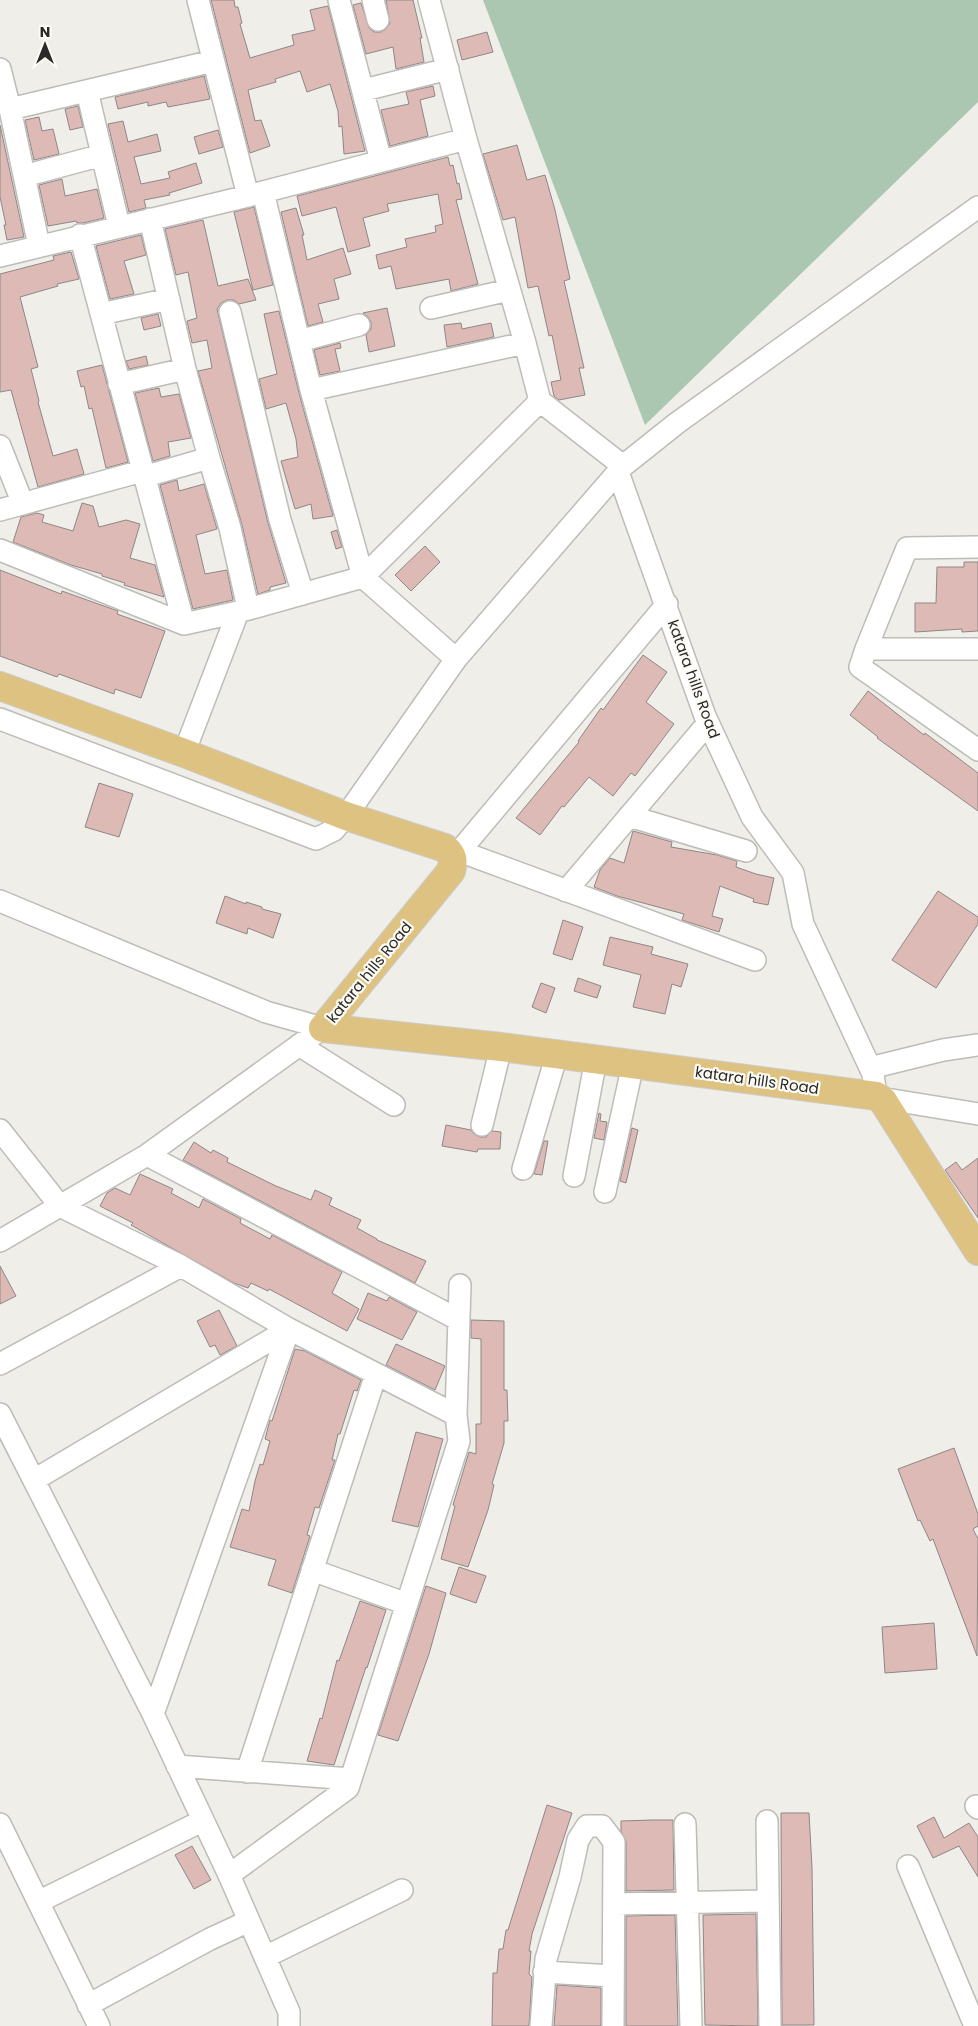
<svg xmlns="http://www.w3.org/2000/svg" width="978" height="2026" font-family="Poppins,sans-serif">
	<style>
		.forest { fill: #abc7b2 }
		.building { fill: #debab7; stroke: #8e8786 }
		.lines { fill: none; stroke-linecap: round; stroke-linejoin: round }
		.minor-casing { stroke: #bdbcb7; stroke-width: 24 }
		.major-casing { stroke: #cccccb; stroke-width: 30 }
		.minor { stroke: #fff; stroke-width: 21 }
		.major { stroke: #dec282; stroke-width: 28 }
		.labels { text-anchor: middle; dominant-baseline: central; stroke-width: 4.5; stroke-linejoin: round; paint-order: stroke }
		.street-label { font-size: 15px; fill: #2a2a28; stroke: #fcfbf5 }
	</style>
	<rect width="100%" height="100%" fill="#efeee8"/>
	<path class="forest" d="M483,0H978V102L645,425Z"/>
	<path class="building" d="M211,0H234L235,7H238L242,23L240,24L250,58L294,45L292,35L315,30L310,10L328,6L365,151L344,154L342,126L339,127L338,111L330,84L307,92L300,71L275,79L276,82L248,90L255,121L261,120L270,146L250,153Z
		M386,0H413L422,38H420L424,62L396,69L393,47L366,54L353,5L361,3L369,28L374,32H381L386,29L390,23Z
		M487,32L493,52L462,60L457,40Z
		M204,76L210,99L168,107L166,102L148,106V102L118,109L115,97Z
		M433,86L435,96L420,100L428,136L390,146L381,110L409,104L406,92Z
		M78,106L83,127L70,130L65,109Z
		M39,117L42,131L53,129L59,154L34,160L25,120Z
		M123,121L128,142L157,134L161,151L134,157L141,184L170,178L168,172L196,163L202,183L169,193L170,195L144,200L146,208L129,212L108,124Z
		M0,125L24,237L7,240L4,225H6L0,197Z
		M218,130L223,147L199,154L194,137Z
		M517,145L527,180L545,175L555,210L570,279L564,281L584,368H579L585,395L559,400L554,396L551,382L561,380L552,335L549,336L538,286L528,288L515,217L503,220L483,154Z
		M448,157L450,166L453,165L457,184L459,183L462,199L456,200L478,284L451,291L449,279L396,289L391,266L379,269L376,255L407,247L405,239L436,232L435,226L443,224L438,194L387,204L389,211L363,218L370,246L348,252L336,207L302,216L297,196Z
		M62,179L65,196L97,189L104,218L83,223H77L76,221L48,226L39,185Z
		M254,207L273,285L253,290L234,212Z
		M296,208L304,235H302L307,260L343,248L351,274L334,279L339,299L318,304L323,322L308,326L281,212Z
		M203,220L218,286L248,279L256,300L239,304L234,300H227L221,303L217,309L268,523L286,583L270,587V590L258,594L242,525L198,371L212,368L207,340L192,343L187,321L197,318L188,272L176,275L165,229Z
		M141,235L146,255L124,261L134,294L110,299L96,246Z
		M71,252L79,279L57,284L58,286L20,297L38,367L31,369L39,401L38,402L53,456L77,449L84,474L38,487L11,390L0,392V274L54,260L53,256Z
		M387,308L395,346L369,352L366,335L371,329V322L368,317L363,313Z
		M279,311L299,393L333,516L313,519L311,504L295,509L281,461L298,457L296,439L286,403L266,409L259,379L277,374L264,314Z
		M158,314L161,326L144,330L141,318Z
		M461,323L462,329L491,323L494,337L447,347L444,325Z
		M340,343L341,348L335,349L340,371L320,375L314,350Z
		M146,356L148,365L129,369L126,361Z
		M102,365L128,462L106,468L92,408L89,409L84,386L81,387L77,371Z
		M159,388L161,397L179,394L191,438L168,442L170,456L153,461L135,393Z
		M177,480L179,491L204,484L217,529L196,535L205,574L227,570L233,600L193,609L160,485Z
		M82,503L93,506L99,527L126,520L140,524L130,558L155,565L164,597L124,585L125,583L102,576V574L71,565L13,542L21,517L37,513L44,515L42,522L73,531Z
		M337,530L342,547L336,549L331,532Z
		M425,546L440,562L411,591L395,575Z
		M964,562H978V631L962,632V629L915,632V603H936L937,567H964Z
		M0,570L61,594L62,591L87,600L118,611L117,614L165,631L141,698L115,689L114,694L59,674L57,677L0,656Z
		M643,655L667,672L646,702L674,724L635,776L631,773L613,796L589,777L564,807L562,806L540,835L516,818L579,742L578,741L601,708L603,710Z
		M868,691L924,735L925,733L978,773V811L877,738L878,737L850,715Z
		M99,783L133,794L119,837L85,827Z
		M633,831L672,842L671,847L717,855L737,861L736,867L756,874L774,878L768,905L753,902L754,899L720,886L712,916L723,919L719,932L682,920L684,914L617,896L594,887L600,870L610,858L624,863Z
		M938,891L978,917V924L936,988L892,960Z
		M225,896L246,904V902L262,907V909L281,914L273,938L248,928L247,934L216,923Z
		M563,920L583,927L572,960L553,954Z
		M610,937L653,947L651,954L688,964L681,987L672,984L665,1014L633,1007L641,975L603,965Z
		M578,978L601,986L597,998L574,991Z
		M541,983L555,988L546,1013L532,1007Z
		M599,1113L601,1114L600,1121L607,1122L604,1140L594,1138Z
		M446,1125L471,1130L474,1134L480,1137H486L492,1131L501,1132L500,1149H478L477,1152L442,1146Z
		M632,1128L638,1130L626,1183L620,1181Z
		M544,1141H548L542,1175L534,1174Z
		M194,1142L211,1153L213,1150L228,1158L227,1162L276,1186L311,1200L315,1190L332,1198L329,1205L361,1220L357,1228L377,1239V1240L426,1261L415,1283L183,1160Z
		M978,1158V1218L945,1170L956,1162L962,1170Z
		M140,1174L173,1189L171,1193L199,1208L203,1199L241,1219L240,1223L270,1239L272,1235L342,1272L332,1293L359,1309L347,1331L269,1289L268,1291L251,1283L248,1288L234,1283L131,1225L133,1223L100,1206L107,1193L115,1188L130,1195Z
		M0,1266L16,1296L0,1304Z
		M368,1293L387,1301L389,1297L417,1312L402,1340L357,1319Z
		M219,1310L237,1346L220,1355L215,1345L210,1347L197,1321Z
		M471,1320L504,1321V1390H507L508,1421H504V1443L492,1484L494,1485L488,1510L468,1567L441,1559L455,1506L453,1505L469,1452L476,1454V1424H481V1339L471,1338Z
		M396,1344L445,1366L435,1390L386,1365Z
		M295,1349L305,1351L361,1380L357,1391L354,1390L340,1434H338L332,1460H335L319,1508L315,1507L307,1535L310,1536L292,1593L268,1585L276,1560L230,1547L242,1509L249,1511L255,1481L260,1464L263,1465L270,1441L265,1439L270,1420L272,1421Z
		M416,1432L443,1439L418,1527L392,1521Z
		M954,1448L978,1514V1526L973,1529L978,1539L977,1656L933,1539L930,1541L920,1520L918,1521L898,1469Z
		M459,1567L486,1576L476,1603L450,1594Z
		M426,1586L446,1593L429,1654L398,1741L378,1735Z
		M360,1601L386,1610L367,1668L366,1667L334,1765L307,1761L320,1718L322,1719L337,1660L339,1661Z
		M934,1623L937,1669L885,1673L882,1627Z
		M547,1805L572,1813L532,1934L529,1951H531L529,1974L532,1977L529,2026H492L493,1973H497L499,1949H503L506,1930H508Z
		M781,1813H809L812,1868L814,2025H782Z
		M934,1817L944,1838L969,1823L978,1837V1877L959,1846L933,1858L917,1826Z
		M652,1820H673L674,1890L626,1891V1842L621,1831V1821Z
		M192,1846L211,1880L194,1889L175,1855Z
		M756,1914L758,2026L705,2025L703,1915Z
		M675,1915L678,2026H626V1916Z
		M557,1985L601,1988V2026H554Z"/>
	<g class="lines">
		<g class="minor-casing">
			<path id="minor" d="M198,0L248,196
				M339,0L381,161
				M373,0L378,20
				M0,69L10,109L39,246
				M364,90L448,69
				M87,91L119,226
				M10,109L213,61
				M24,176L102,155
				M263,192L311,390L363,577L456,659
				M150,219L185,369L209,458L230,528L248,608
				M80,235L184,624
				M0,256L248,196L466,139
				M431,308L509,290
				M230,312L280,520L303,594
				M101,314L169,299
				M299,341L359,325
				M119,384L185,369
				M311,390L525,343
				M0,446L23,504
				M623,466L677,423L978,207
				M618,472L705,716L752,817L793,873L803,924L873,1074L876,1096
				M143,477L209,458
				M0,510L142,471
				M978,547L907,548L866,649L860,667L978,750
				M0,550L184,624L238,612L363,577L540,401
				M866,649H978
				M0,719L316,839L334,830L346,816L456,659L623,466L540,401L525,343L466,139L429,0
				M184,753L238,612
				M629,816L746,851
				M459,851L755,960
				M453,859L667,604
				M566,891L708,723
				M0,901L266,1012L323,1028
				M299,1045L394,1105
				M870,1068L943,1050L978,1045
				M880,1098L978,1114
				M482,1125L501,1047
				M0,1130L60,1206L181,1266L289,1329L456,1415
				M147,1155L459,1320
				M523,1169L557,1054
				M574,1176L596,1059
				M605,1192L633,1064
				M0,1241L147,1155L323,1028
				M0,1364L181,1266
				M0,1414L153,1714L229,1875L289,2012V2026
				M34,1480L289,1329L153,1714
				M312,1570L407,1604
				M177,1766L351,1779
				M247,1772L376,1374
				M976,1806L978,1808
				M767,1821L770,2026
				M0,1824L99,2026
				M685,1824L691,2026
				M908,1866L975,2026
				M229,1875L348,1788L459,1441L456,1415L460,1285
				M38,1902L202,1821
				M614,1904L768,1901
				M265,1957L402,1890
				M544,1972L613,1976
				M88,2005L210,1939L249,1921
				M541,2026L546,1959L570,1877L578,1840L587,1826H602L614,1842L613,2026"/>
		</g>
		<g class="major-casing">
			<path id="major" d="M0,686L184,753L346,816L445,848C453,855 454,861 451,871L323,1028
				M323,1028L501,1047L876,1096L883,1101L978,1251"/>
		</g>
		<use href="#minor" class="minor"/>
		<use href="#major" class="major"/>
	</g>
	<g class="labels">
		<g class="street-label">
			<text transform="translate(694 679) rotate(70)">katara hills Road</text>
			<text transform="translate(369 972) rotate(-51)">katara hills Road</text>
			<text transform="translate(757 1080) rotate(8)">katara hills Road</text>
		</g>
	</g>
	<g transform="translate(45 45)" stroke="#fcfbf5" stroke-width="4" paint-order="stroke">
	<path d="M0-4L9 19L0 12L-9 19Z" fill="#2a2a28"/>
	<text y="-8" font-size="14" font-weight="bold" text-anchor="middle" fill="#2a2a28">N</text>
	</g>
</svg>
